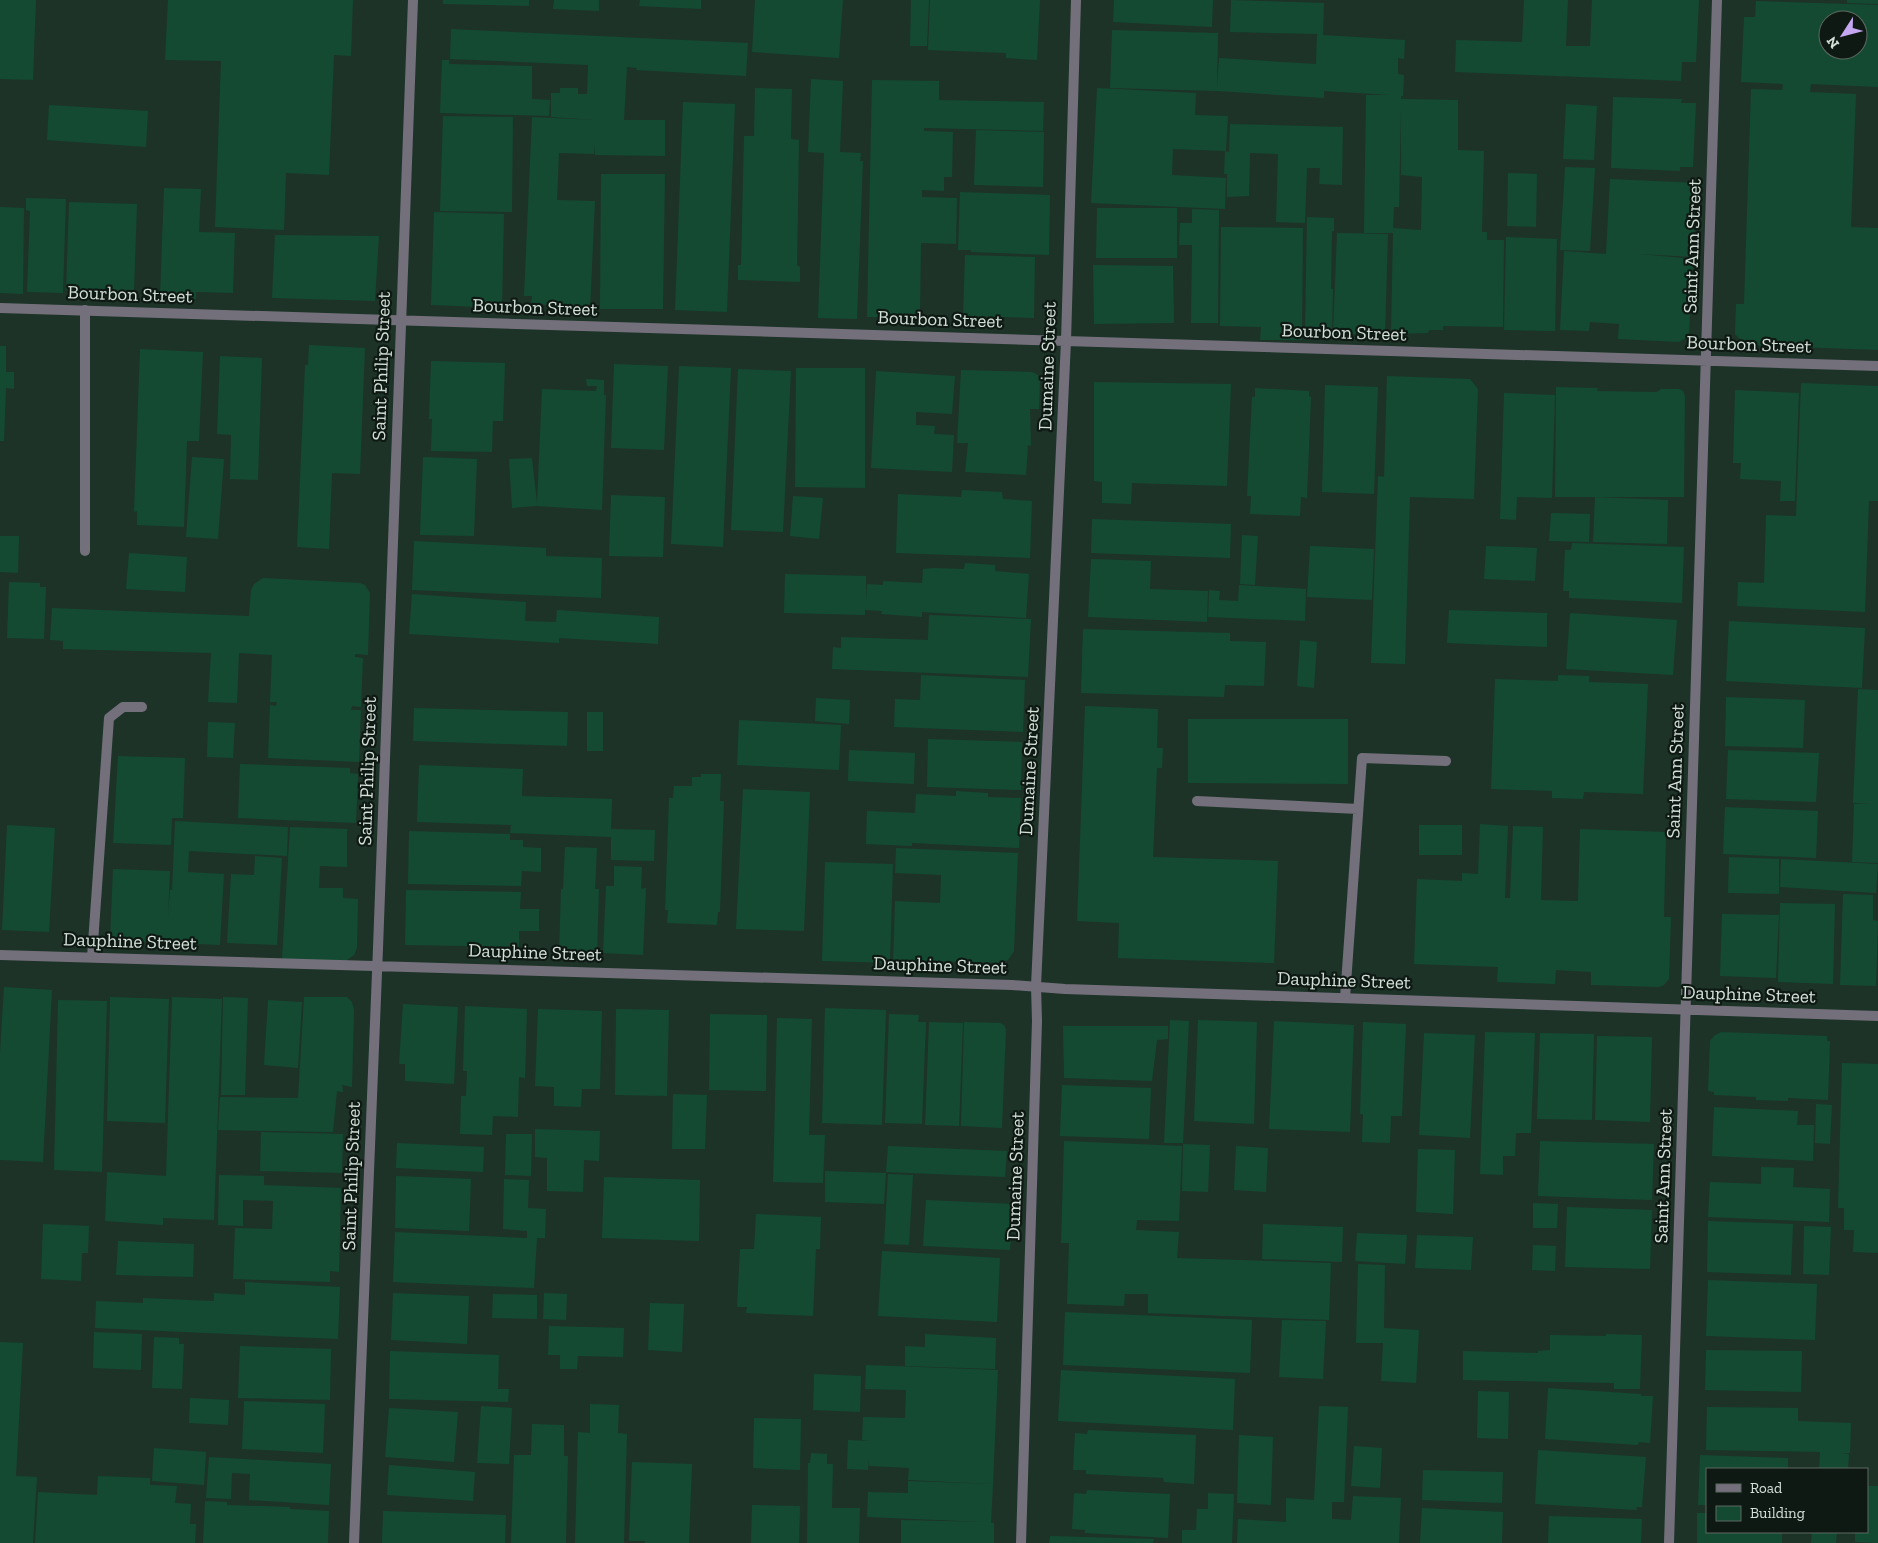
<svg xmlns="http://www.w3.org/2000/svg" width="1878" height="1543" font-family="'Zilla Slab',serif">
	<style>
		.building { fill: #144a32; fill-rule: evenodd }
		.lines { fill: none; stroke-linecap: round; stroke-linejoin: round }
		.service { stroke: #74707b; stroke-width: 10 }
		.minor { stroke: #74707b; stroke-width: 10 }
		.labels { text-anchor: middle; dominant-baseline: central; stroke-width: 4.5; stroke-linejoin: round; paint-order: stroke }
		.street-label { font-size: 19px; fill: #d3e1d9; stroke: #0f1913 }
	</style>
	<rect width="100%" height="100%" fill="#1d3328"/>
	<path class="building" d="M0,0H36L33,80L0,79Z
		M168,0H353L351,56L334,55L329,175L286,173L284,230L215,227L221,61L165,60Z
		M443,0H529V6L443,4Z
		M554,0H599V11L553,9Z
		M640,0H701V9L639,6Z
		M755,0H843L839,58L752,52Z
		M911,0H929L927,46H910Z
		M930,0H1040L1037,60L1006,58V53L928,50Z
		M1114,0H1213L1212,27L1113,22Z
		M1231,0L1324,3L1323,35L1405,40L1404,59L1398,58V74L1404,75L1403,96H1401V99L1458,100V150L1484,151L1482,232H1487V240H1504L1503,327L1443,326V330H1429L1428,333L1391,334L1393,233H1364L1366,95H1390L1324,91V98L1217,91L1110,88L1112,30L1218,33L1217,88L1219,58L1316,64L1317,34L1230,32ZM1401,108V175L1422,177L1421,230L1393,228L1394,207H1399Z
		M1524,0H1568L1566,46H1590L1592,0H1699L1696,62H1682L1681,81L1455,72L1456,40L1522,42Z
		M1847,0H1878V4L1847,3Z
		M1756,1L1878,5V87L1811,84L1810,92L1856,94L1851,227L1878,228V350L1746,345L1735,334L1736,304H1744L1751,89L1782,90L1783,84L1741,82L1744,17H1755ZM1828,20H1858V50H1828Z
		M451,29L748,43L746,76L636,70L637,68L627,67L624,120H665V156L595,155L594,145V154L559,153L557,200L595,201L590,311L550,309V305L531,304L532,296H524L532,117L595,120L551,117V93H560V88H578V94H587L588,65L450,59Z
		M442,60H449V64L532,66V99L550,100L549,116L440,113Z
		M811,79L843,81L840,152L861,153L860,161H863L857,319L818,318L824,153L808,152Z
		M872,80L939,81V100L1044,102L1043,131L924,128V131L953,132L952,177H944V191L922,190V197L957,198L956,244L921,243L920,318L867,317Z
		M755,88L792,89L791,139L799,140L797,265L800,267V282L738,280V265H741L744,136H754Z
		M1097,88L1196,93L1195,115L1228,116L1226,151L1173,149L1172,175L1226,178L1225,209L1091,203Z
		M1613,97L1682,99L1681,103H1696L1693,167H1680V171L1611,168Z
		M683,102L735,104L727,312L675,310Z
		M1566,104L1597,106L1594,160L1563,159Z
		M49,105L148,111L146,147L47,140Z
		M443,116L513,117L512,212L440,211Z
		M1230,124L1343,127L1342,185L1319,184L1320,168H1307L1305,223L1276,222L1278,154L1250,153L1249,196L1227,197V174H1224L1225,151L1229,152Z
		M976,130L1044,132L1043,187L974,185Z
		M1565,167L1595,168L1590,251L1560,250Z
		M1508,173L1537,174L1536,227L1507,226Z
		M601,174H665L663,309H600Z
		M1610,179L1697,183L1693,257L1639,254L1683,258V261L1693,262L1689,332L1686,338L1679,342L1618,339L1619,324L1590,322L1589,331L1560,330L1564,251L1606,254Z
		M164,188L201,189L199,232L235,233L233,293L196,292V299L160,298Z
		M960,192L1050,195L1049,255L971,252V250H958Z
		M26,198L66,199L63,293L27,292L30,211L26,210Z
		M69,202L137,204L134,293L66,290Z
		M0,207L24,208L23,294L0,293Z
		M1097,208H1177V258H1096Z
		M1192,209L1219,210L1218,323H1191L1192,245H1179L1180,223H1192Z
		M434,212L504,214L502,308L431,305Z
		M1307,217L1334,218V231H1332L1331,289H1333L1332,332L1305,331Z
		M1221,227L1303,228L1302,340H1260L1261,327L1220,326Z
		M1337,233L1388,234L1385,335L1333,334Z
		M275,235L379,236L375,301L272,298Z
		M1506,237L1557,239L1555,331L1504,330Z
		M965,255L1035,257L1034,318L963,316Z
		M1093,265L1173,266L1174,323L1094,324Z
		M309,345L365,348L360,474L332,473L329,549L297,547L305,365H308Z
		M0,346H6V372H14V389L6,388L4,441H0Z
		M140,349L203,352L199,441H187L184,527L137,525V511L134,512Z
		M220,356L262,358L258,480L230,479L231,435L217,434Z
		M431,361L505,363L503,421H493L492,452L431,451L432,419H429Z
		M614,364L668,366L664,450L611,448Z
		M679,366L731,368L723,547L671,544Z
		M796,368H865V488L795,487Z
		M738,369L791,371L783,532L731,530Z
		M961,370L1032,372L1038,375L1040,380L1039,409H1030L1031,446L1028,445L1026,475L965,472L968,443H957Z
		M876,371L955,376L952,414L916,412V425L935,426L934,434L954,435L952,472L871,468Z
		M1387,376L1470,379L1478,389L1474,499L1410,497L1405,664L1371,663L1378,476L1384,477Z
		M586,379L604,380V395H606L602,510L536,506L512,508L509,459L532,458L537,503L542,389L596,391L597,386H587Z
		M1094,382L1231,384L1227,486L1132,483L1131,504L1102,503V482L1094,481Z
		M1801,383L1878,386V501H1869L1865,612L1737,606L1738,582L1764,583L1766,515L1796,516Z
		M1325,385L1378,387L1374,494L1322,492Z
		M1556,387L1598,388L1597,391L1657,392L1661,389H1679L1683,391L1685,396L1684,497H1555Z
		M1255,388L1309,391V396L1311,397L1307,498L1301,497L1300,516L1250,514L1251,496H1247L1252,397H1255Z
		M1735,390L1799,393L1795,501H1780L1781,481L1740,479L1741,463H1733Z
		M1504,393L1555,395L1552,498L1517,497L1516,520L1500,519Z
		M192,457L224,459L218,539L186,537Z
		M423,457L477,459L474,536L420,535Z
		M962,490L1002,492L1003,499L1032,501L1030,558L896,553L898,494L961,497Z
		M611,495L665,497L663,557L609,556Z
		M793,496L823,498L819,539L790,536Z
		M1595,497L1668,500L1667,544L1593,542Z
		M1551,513L1590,514L1589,542L1549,541Z
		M1092,519L1231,524L1230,558L1091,553Z
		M1242,535L1258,536L1255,585L1240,584Z
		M0,536H19L18,573L0,572Z
		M414,541L546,548V556L602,558L601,598L412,590Z
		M1572,543L1684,547L1682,603L1569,598V591H1563L1565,550H1571Z
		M1310,546L1374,549L1372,600L1307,597Z
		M1486,546L1537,548L1535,581L1484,579Z
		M129,553L187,557L185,592L126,589Z
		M1091,559L1151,561L1150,589L1208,591L1207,622L1088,617Z
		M965,563L995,565V571L1029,574L1026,618L922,612V617L881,614L882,611L865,610V615L784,613L785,574L866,576V601L867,584L883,585V581L922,583L923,569L934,568L964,569Z
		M263,578L360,583L365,585L370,593L368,655L355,654V657L363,658L361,707L352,706L351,710H361L359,762L268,758L270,705L276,706L277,702H270L272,655L239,653L237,703L208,702L211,653L63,649V641L50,640L52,608L249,616L251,590L254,584Z
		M9,582L40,583V587H46L44,639L7,638Z
		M1239,585L1306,589L1305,621L1208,617L1209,590L1220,591L1219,600L1238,601Z
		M412,594L526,602L525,621L556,622L557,610L659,617L658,644L559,638V643L409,634Z
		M1449,610L1547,613V647L1447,643Z
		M1570,613L1677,620L1673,675L1566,669Z
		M929,615L1031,619L1028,677L832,669L833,647L841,648V637L928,640Z
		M1729,621L1865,628L1862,688L1726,681Z
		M1083,629L1230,633V641L1266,642L1264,686L1225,685L1224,697L1081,693Z
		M1300,640L1317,642L1314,688L1297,686Z
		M921,675L1025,680L1023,732L894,727L895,699L920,700Z
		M1558,675L1589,676V682L1648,684L1643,794L1584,792L1583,799L1552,798V791L1491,789L1495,679L1558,681Z
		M1858,689L1878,690V863L1852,862L1854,804H1869L1853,803Z
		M1726,697L1805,700L1803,748L1725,746Z
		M816,698L850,700L849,724L815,721Z
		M1085,706L1158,709L1157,748H1163L1162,768H1157L1153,857L1278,861L1274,963L1118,958L1119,923L1077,921Z
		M414,708L568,712L567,746L413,741Z
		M587,712H603V751H587Z
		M1188,719H1348V784L1188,783Z
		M739,720L841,725L839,770L737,765Z
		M208,722L235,723L233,758L207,757Z
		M928,739L1022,742L1021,790L927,787Z
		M849,750L915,753L914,784L848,781Z
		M1728,750L1819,753L1816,802L1726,799Z
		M118,756L185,758L183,818H172L171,845L113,843Z
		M240,764L350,768V773L358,774L356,823L238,818Z
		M419,765L523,769L522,796L612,799L611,829L655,830L654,861L611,860V837L510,833L511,825L417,822Z
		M701,774H721L720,801H724L720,912H718L717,925L667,923L668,910H665L669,798H673L674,786H692V777H701Z
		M743,789L810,792L804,931L736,929Z
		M956,791L988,793V797L1021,798L1019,848L912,843V846L866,844L867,811L915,813L916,794L956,796Z
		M1725,807L1818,811L1816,858L1723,854Z
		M175,821L288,827L287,856L189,851L188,872L224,874L220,945L110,940L113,869L170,871L168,917L170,890H172Z
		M1480,824L1508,826L1505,898H1510L1513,826L1543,827L1541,900L1578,901L1580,829L1666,832L1664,917H1671L1669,979L1664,985L1659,987L1591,985V972L1556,970L1555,984L1497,982L1498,967L1414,964L1417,879L1462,881V873L1478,874Z
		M7,825L55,828L49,932L2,930Z
		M1419,825H1462V855H1419Z
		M290,827L347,829V867L320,866L319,888H343V898L358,899L357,948L354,955L346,961L282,959Z
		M409,831L510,834V840H523V847L541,848V872L522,871L521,886L408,884Z
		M565,847L597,848L595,889H599L597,954L559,953L561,889H563Z
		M896,848L1018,853L1014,951L1008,960L1000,963L936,961V964L893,962L895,901L940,903L941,875L895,873Z
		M255,856L282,858L277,945L227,943L231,874L254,875Z
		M1729,857L1779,859V894L1728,893Z
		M1781,859L1878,864L1876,893L1780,887Z
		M825,862L893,864L890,963L822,961Z
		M614,866L642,867L641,889L646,888L643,955L603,953L606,886H614Z
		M406,890L521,892L520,909H539V931H519V947L405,945Z
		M1843,894L1873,895V920L1878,921L1876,986L1840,985Z
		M1780,903L1835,904L1833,984L1778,982Z
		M1722,914L1779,915L1776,978L1720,976Z
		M4,987L52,990L43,1162L0,1160V1053Z
		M110,997L169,999L165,1123L107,1121Z
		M172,997L222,999L214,1220L163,1218V1225L105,1221L107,1172L166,1176Z
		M223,997L248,998L245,1095H221Z
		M304,997H347L352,1002L354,1010L352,1087L342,1085L343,1092L337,1091L333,1132L218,1130L220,1097L298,1098Z
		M58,1000L107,1001L102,1172L54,1170Z
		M268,1000L302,1002L298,1068L264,1065Z
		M403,1004L458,1007L454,1084L405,1081V1064H399Z
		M465,1006L527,1009L525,1078L519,1077L518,1117L493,1116L492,1135L460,1134L461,1096H466L467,1071H463Z
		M825,1008L886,1010L882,1125L822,1123Z
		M538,1009L602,1011L600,1089H582L581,1107L554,1106V1087L535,1086Z
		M616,1009L669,1010L667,1096L615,1095Z
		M710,1014L767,1015L766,1091L709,1090Z
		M889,1014L919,1015L918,1022H926L922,1124L885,1123Z
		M777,1018L812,1019L809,1135H825L823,1183L773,1182Z
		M1170,1020L1189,1021L1183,1143H1164Z
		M1198,1020L1257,1022L1254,1124L1194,1121Z
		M1274,1021L1354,1025L1350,1132L1269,1129Z
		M929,1022L963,1023L959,1126L925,1125Z
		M964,1022L1000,1023L1004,1025L1006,1029L1002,1128L961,1126Z
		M1363,1022L1406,1024L1402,1116H1391L1390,1143L1362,1142L1363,1114H1360Z
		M1063,1026H1168V1039L1157,1040L1152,1081L1064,1078Z
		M1485,1032L1535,1033L1531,1133H1516L1515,1156H1503V1175L1480,1174Z
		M1721,1032L1827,1036V1041H1830L1828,1100L1788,1098V1101L1756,1100V1097L1714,1095V1092L1708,1091L1710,1041L1714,1036Z
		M1424,1033L1475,1035L1470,1138L1419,1135Z
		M1540,1033L1594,1034L1592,1120L1537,1119Z
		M1597,1036L1652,1037L1650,1122L1595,1120Z
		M1842,1063L1878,1064V1253L1853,1252L1854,1230H1844V1208H1838Z
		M1062,1085L1151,1088L1149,1139L1060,1136Z
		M673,1094L707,1095L705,1149H672Z
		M1816,1104L1832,1105L1830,1144L1815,1143Z
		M1714,1107L1798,1111L1797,1125H1814L1813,1161L1712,1156Z
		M535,1129L600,1131L599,1161L584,1160L583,1192L547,1191V1158L535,1157Z
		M261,1132L343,1134L342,1173L260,1171Z
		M506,1134H532L531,1176L505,1175Z
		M1064,1141L1182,1146L1179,1221L1137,1220L1136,1230L1179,1232L1177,1258L1331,1263L1329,1320L1148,1313V1294H1125L1124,1306L1067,1304L1069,1243H1061Z
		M1540,1141L1654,1144L1652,1200L1538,1196Z
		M397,1143L484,1147L483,1172L396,1168Z
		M1183,1144L1210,1145L1208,1192L1182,1191Z
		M888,1146L1007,1151L1005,1177L886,1172Z
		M1236,1146L1268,1148L1266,1192L1234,1190Z
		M1418,1149L1455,1150L1453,1214L1416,1212Z
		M1761,1167L1794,1168L1793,1187L1830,1189L1829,1222L1708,1217L1710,1182L1761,1184Z
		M825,1171L886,1173L884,1204L825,1202Z
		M888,1174L913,1175L909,1245L884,1244Z
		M219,1175L264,1176V1185L341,1188L339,1272L330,1271V1282L233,1279L235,1228L272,1229L273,1201L243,1200V1226L218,1225Z
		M396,1176L471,1179L469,1231L395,1228Z
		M604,1177L700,1180L699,1241L602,1238Z
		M504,1179L529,1180L528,1208L546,1209L545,1238H537L534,1288L393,1282L395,1232L527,1238V1231L503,1229Z
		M926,1200L1013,1204L1010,1250L923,1246Z
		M1533,1203L1558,1204L1557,1228H1533Z
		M1567,1207L1652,1210L1650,1269L1565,1267Z
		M756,1214L821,1217L820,1249H816L813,1316L746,1313L747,1307H737L740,1249H754Z
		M1708,1221L1793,1224L1791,1275L1707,1272Z
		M43,1224L89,1226L88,1253H82L81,1281L41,1279Z
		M1263,1224L1343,1227L1342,1262L1262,1259Z
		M1804,1226L1831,1227L1829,1275L1803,1274Z
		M1357,1233L1407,1235L1405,1264L1355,1261Z
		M1417,1235L1473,1237L1471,1270L1415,1268Z
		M118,1241L194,1244L193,1277L116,1275Z
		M1533,1245L1556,1246L1555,1271L1532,1270Z
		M882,1251L1000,1258L997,1322L878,1316Z
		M1358,1264L1385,1265L1384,1328L1419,1330L1416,1383L1381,1381L1383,1343H1356Z
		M1708,1280L1817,1284L1815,1340L1706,1336Z
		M245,1282L340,1287L338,1339L95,1328L96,1301L143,1303V1298L214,1301V1293L245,1295Z
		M393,1293L469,1296L467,1344L391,1340Z
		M544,1293L567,1294L566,1320L543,1319Z
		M493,1294L537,1295V1319L492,1318Z
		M650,1303L684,1304L682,1352L648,1350Z
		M1065,1312L1252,1320L1250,1373L1063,1365Z
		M1282,1320L1326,1321L1323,1379L1279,1377Z
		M549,1326L624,1328L623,1357L578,1356L577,1369H560V1355H548Z
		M94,1332L142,1334L141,1370L93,1368Z
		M925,1334L996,1338L995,1369L905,1366V1346L925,1347Z
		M1606,1334L1642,1335L1640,1389H1614V1383L1463,1380V1351L1538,1353V1351L1550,1350V1335L1606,1336Z
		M154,1337L179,1338V1344H184L182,1389L152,1388Z
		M0,1342L23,1343L16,1476L37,1477L33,1543H0Z
		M240,1346L331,1349L330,1400L238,1398Z
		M1706,1350L1802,1351L1801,1392L1705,1390Z
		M390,1351L499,1355L498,1389H509L508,1402L389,1399Z
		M866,1365L998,1370L993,1484L908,1480L909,1468L869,1466V1459L868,1470L847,1469L848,1440L870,1441L862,1440L863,1417L905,1418L906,1390L865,1389Z
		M1061,1370L1235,1379L1233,1430L1058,1421Z
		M814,1374L861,1376L860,1412L813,1410Z
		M1548,1388L1641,1394V1396H1653L1650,1443L1639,1442L1638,1445L1545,1439Z
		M1478,1391L1509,1392L1508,1439L1477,1438Z
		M190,1398L229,1400L228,1425L189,1423Z
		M244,1401L325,1404L323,1453L242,1449Z
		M590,1404L619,1405L618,1433L627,1434L624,1543H575L578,1432L590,1433Z
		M481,1406L512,1408L509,1464L477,1463Z
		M1319,1406L1348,1407L1344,1502H1332V1519L1351,1520L1353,1496L1401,1498L1399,1543H1237L1238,1519L1286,1522V1498L1314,1500Z
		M1707,1407L1798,1408V1421L1851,1423L1850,1453H1842L1849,1454L1848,1469H1819L1820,1452L1706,1450Z
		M389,1408L458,1412L454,1462L385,1457Z
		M754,1418L801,1419L800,1470L753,1468Z
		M532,1424L564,1425V1456H568L566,1543H511L514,1455H531Z
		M1088,1430L1196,1435L1194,1484L1164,1482L1163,1478L1086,1474V1470H1073L1075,1433L1087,1434Z
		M1239,1435L1273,1437L1271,1505L1237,1503Z
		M1354,1446L1382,1448L1380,1488L1351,1486Z
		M154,1448L206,1452L204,1485L152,1481Z
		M1538,1450L1646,1457L1642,1507H1636L1637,1510L1535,1504Z
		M811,1453L827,1454V1464H833L832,1508H860L859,1543H807L808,1463H810Z
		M1700,1455L1788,1458V1469H1707V1505H1698Z
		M209,1457L331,1464L329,1505L249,1500L250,1474L232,1473L231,1499L206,1498Z
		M632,1462L692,1464L689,1543H645V1541H629Z
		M389,1465L475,1472L473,1501L387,1495Z
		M1423,1470L1503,1472L1502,1503L1422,1500Z
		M98,1476L150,1478V1485L177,1486L175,1503L191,1504L190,1524H196L195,1543H35L38,1492L97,1495Z
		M908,1481L993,1484L991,1523H994V1543H901V1520L984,1522L867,1517L868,1492L908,1493Z
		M1867,1486H1878V1543L1855,1542V1532H1867Z
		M1087,1490L1170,1494L1168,1538L1085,1533V1530L1072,1529L1074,1493L1086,1494Z
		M1208,1493L1234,1494L1232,1543H1182V1530H1196L1197,1509H1208Z
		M205,1501L227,1502V1505L290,1507V1509L329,1511L328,1543H203Z
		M752,1505L800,1506L799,1543H751Z
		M1422,1508L1503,1512L1502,1543H1420Z
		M383,1511L506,1515L505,1543H382Z
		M1697,1513H1707V1532H1782V1543H1697Z
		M1549,1516L1642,1519L1641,1543H1548Z
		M1812,1532H1837L1836,1543H1811Z
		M1050,1536L1154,1539L1153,1543H1049Z"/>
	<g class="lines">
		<path class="service" d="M85,551V310
			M1197,801L1358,809
			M92,957L109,718L123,707H142
			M1345,998L1362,758L1446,761"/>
		<path class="minor" d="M0,308L1878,366
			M0,955L1012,985L1065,989L1878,1016
			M354,1543L378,948L413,0
			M1021,1543L1037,1021L1036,986L1066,341L1076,0
			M1669,1543L1717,0"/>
	</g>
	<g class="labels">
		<g class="street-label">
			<text transform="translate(1692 246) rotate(-88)">Saint Ann Street</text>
			<text transform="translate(130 294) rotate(2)">Bourbon Street</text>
			<text transform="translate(535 307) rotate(2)">Bourbon Street</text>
			<text transform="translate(940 319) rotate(2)">Bourbon Street</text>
			<text transform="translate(1344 332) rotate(2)">Bourbon Street</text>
			<text transform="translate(1749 344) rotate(2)">Bourbon Street</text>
			<text transform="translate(381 366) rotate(-88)">Saint Philip Street</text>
			<text transform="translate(1047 366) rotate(-88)">Dumaine Street</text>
			<text transform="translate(367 771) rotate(-88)">Saint Philip Street</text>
			<text transform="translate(1029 771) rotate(-87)">Dumaine Street</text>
			<text transform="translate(1675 771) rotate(-88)">Saint Ann Street</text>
			<text transform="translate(130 941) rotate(2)">Dauphine Street</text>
			<text transform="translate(535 952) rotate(2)">Dauphine Street</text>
			<text transform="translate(940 965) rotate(2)">Dauphine Street</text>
			<text transform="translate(1344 980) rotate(2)">Dauphine Street</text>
			<text transform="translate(1749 994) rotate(2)">Dauphine Street</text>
			<text transform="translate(351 1176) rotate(-88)">Saint Philip Street</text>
			<text transform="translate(1015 1176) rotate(-88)">Dumaine Street</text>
			<text transform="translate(1663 1176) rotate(-88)">Saint Ann Street</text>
		</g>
	</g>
	<rect x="1706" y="1468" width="162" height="65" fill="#0f1913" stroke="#5d6962"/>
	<rect x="1716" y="1484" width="25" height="8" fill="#74707b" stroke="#5d6962"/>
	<text x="1750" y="1493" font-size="15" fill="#d3e1d9">Road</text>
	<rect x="1716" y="1506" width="25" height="15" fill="#144a32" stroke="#5d6962"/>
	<text x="1750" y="1518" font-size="15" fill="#d3e1d9">Building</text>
	<g transform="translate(1843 35) rotate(234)"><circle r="24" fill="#0f1913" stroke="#5d6962"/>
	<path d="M0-4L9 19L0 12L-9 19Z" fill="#c5a7f1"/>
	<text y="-8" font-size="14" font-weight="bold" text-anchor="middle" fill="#d3e1d9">N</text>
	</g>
</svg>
